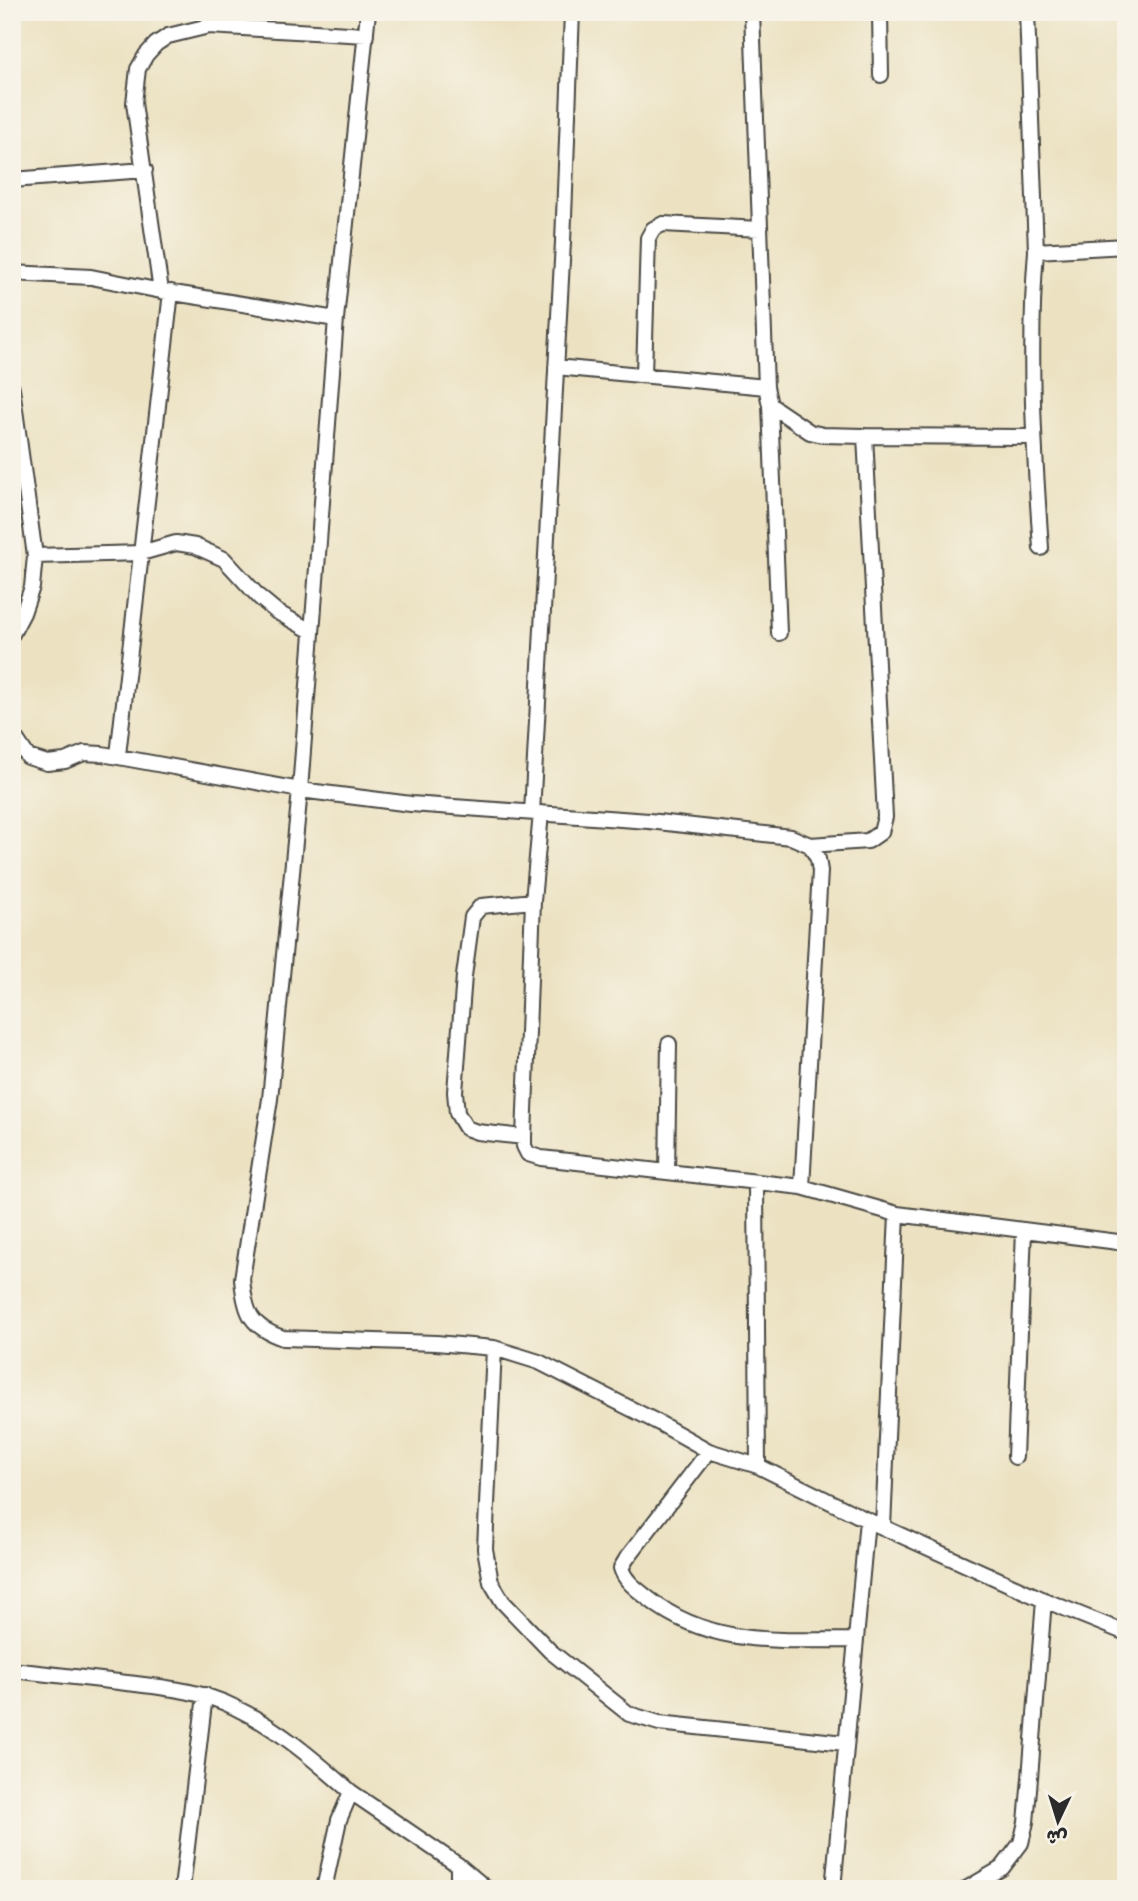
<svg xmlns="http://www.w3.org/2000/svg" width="1138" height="1901" font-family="Itim,'Playpen Sans Arabic',sans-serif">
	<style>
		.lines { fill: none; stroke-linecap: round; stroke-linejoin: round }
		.minor-casing { stroke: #484642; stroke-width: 18 }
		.minor { stroke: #fff; stroke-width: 14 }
	</style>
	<rect width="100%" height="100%" fill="#f7f3e8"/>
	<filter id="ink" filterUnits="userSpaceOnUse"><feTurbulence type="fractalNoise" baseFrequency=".0143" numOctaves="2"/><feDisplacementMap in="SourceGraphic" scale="14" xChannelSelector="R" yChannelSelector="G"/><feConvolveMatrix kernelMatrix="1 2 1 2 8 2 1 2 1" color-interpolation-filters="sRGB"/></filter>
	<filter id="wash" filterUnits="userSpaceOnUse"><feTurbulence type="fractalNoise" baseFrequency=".00686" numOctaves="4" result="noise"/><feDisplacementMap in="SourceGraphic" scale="28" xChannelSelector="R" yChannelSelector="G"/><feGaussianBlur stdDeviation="1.57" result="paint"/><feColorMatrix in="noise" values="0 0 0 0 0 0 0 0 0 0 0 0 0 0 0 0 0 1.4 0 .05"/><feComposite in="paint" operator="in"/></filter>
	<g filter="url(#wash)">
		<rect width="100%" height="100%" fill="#ece2c2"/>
	</g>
	<g filter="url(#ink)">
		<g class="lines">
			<g class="minor-casing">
				<path id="minor" d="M368,12L336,319L300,790L270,1099L242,1279C245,1312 250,1327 283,1338L436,1343L494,1348L539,1362L659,1423L709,1451L758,1466L867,1520L1044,1600L1126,1633
					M752,12L766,387L770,405L779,633
					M880,12L881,75
					M1027,12L1036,251
					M12,180L145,170
					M12,273L91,277L161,291L336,319
					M161,291L134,103L138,69L146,55L156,44L168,36L209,26L366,35
					M556,367L766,387
					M644,375L648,238L653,229L663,224L760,229
					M12,388L35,556L32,587L23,613L12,634
					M770,405L810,432L823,435L865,436L885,817L881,832L868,841L810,845
					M865,436L1034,437
					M1041,548C1034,449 1028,350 1036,251L1126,246
					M35,556L141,553L176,543L195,546L224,559L259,597L277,612L311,631
					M12,733L28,757L47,763L65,761L84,753L102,754L300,790L411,804L649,821L791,837L810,845L818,859L820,871L802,1187
					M118,755L171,292
					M532,813L563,242L572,12
					M541,813L533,901L524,1137V1146L528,1154L541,1158L802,1187L897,1214L1126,1243
					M524,1137L477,1132L466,1128L457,1113L455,1092L464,976L472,917L481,906L533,901
					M667,1172L669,1044
					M756,1183L758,1466
					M494,1348L485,1549L491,1582L503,1602L550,1651L629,1714L659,1723L845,1743
					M709,1451L627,1558L621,1568C625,1582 638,1590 649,1599C710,1647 781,1640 855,1640
					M1015,1457L1024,1230
					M883,1527L897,1214
					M12,1670C48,1674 84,1678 119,1682C158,1687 198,1689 234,1707C278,1728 315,1760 351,1792
					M458,1865V1889
					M182,1889L205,1695
					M324,1889L339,1820L351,1792L458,1865L487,1889
					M833,1889L867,1520
					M966,1889L1002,1868L1021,1843L1026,1822L1030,1778L1044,1600"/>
			</g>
			<use href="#minor" class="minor"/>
		</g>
	</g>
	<rect width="1138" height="1901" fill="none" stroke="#f7f3e8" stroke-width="42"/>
	<g transform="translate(1058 1821) rotate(184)" stroke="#f7f3e8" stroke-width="5" paint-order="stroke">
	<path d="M0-5L12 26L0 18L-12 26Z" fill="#2b2b2b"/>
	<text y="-10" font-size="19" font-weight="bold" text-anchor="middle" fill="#2b2b2b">ش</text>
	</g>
</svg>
